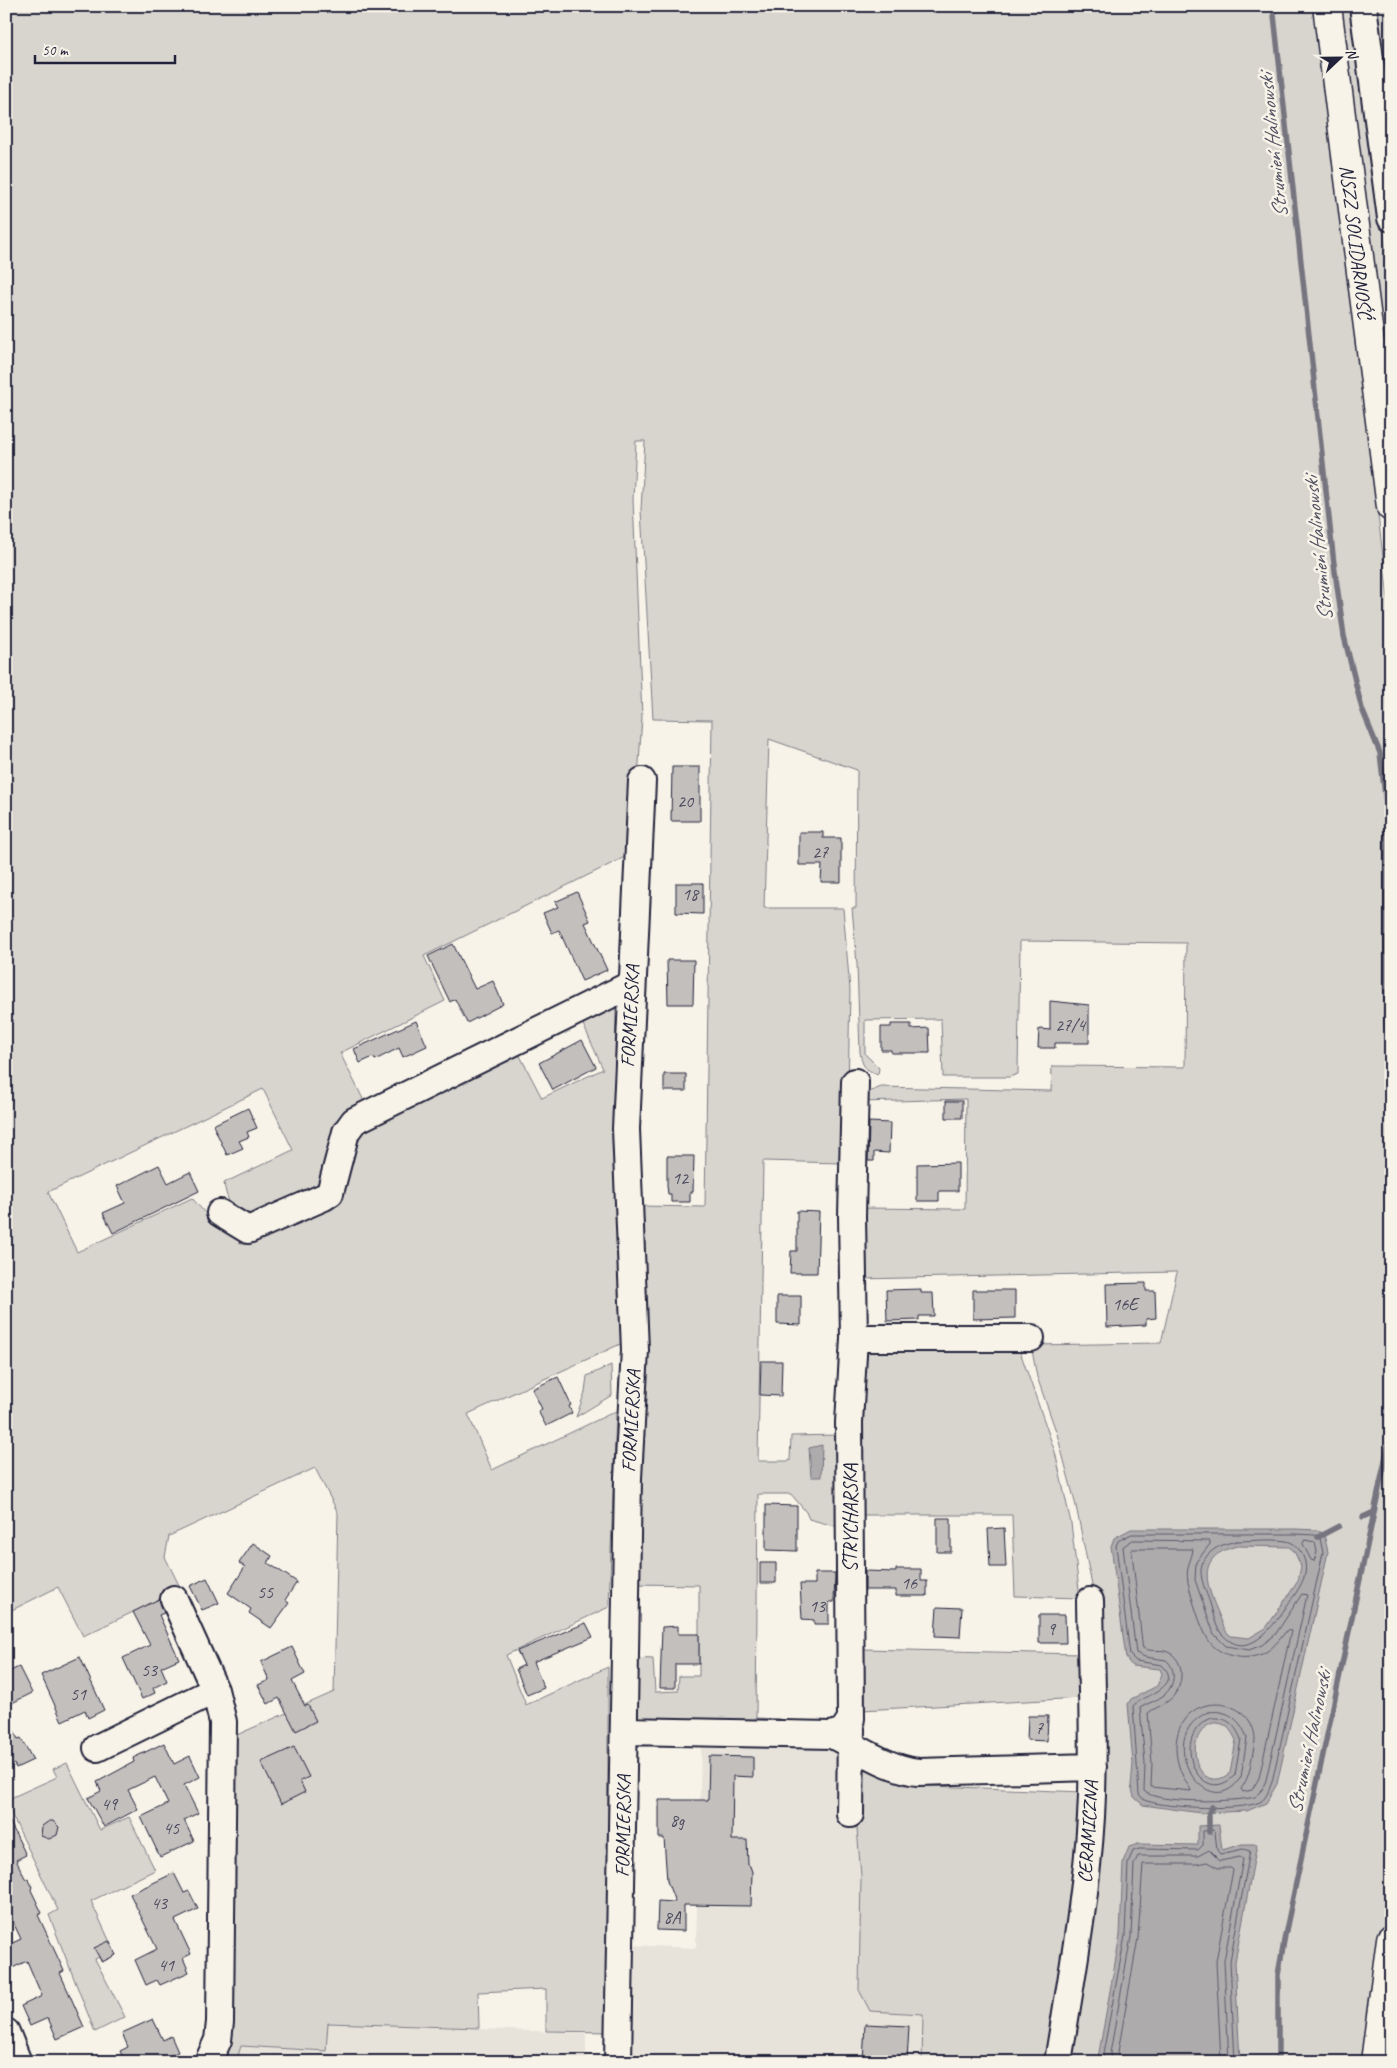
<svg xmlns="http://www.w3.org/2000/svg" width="1397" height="2068" font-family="Caveat,sans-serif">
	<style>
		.built { fill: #e7e3db }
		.green { fill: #d8d5cf; stroke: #7d7c85 }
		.water { fill: #aeabad; stroke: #76747f; fill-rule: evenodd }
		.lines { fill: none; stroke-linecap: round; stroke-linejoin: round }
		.shore { stroke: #5a5969; stroke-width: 1 }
		.stream { stroke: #76747f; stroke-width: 5.5 }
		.building { fill: #c2bfbd; stroke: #22223b }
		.minor-casing { stroke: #22223b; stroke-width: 30 }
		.major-casing { stroke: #22223b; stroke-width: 31 }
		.minor { stroke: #f7f3e8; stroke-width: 26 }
		.major { stroke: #f7f3e8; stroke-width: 28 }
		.labels { text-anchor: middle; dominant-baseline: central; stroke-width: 5; stroke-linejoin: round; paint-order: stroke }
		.number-label { font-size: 18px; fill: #4a495c }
		.street-label { font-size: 20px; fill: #22223b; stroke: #f7f3e8 }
		.water-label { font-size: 21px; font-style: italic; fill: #535263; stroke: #f7f3e8 }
	</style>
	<rect width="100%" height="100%" fill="#f7f3e8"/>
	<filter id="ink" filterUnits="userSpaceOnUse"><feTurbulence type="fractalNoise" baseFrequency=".02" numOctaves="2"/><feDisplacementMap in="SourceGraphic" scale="10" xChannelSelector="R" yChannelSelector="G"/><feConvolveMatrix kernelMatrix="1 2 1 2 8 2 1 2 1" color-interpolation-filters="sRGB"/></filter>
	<g filter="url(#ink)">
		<path class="built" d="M701,1748H834L838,1752L853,1821L857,1828L870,2011L924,2014L922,2062H628L631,1945L696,1948Z
			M328,2023L586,2033V2062H236L241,2046L326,2051Z"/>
		<path class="green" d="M6,6H1317L1391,623L1389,680L1391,694V1870L1366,2062H1065L1086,1929L1099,1798V1620L1076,1506L1057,1434L1037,1377L1031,1345L1161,1343L1177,1272L860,1279V1208L965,1209L966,1099L861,1102L864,1094L881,1087L1051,1091L1052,1066L1185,1067L1186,943L1020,941L1018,1074L1009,1077H943L941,1019L865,1020V1054L879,1068L878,1074C864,1070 862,1065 860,1052L857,964L852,908H856L857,770L769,739L764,908H843L850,990L848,1091L841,1126V1163L763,1161L758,1461H790L791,1436L838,1435V1527L809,1519L806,1512L791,1494H758L756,1718L781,1719L782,1724L779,1727L631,1722L632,1658L653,1659L655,1692L678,1691L679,1676H699V1585L633,1584L641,1336L636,1206L705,1207L712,720L653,719L641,510L645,441H636L633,499L642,717L633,853L424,956L445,1001L340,1053L367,1107C361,1109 351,1112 347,1117C331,1136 340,1168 325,1187C315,1197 271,1214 256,1221C234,1219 227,1202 224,1183L293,1150L263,1089L48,1192L77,1252L192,1198C209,1218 224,1237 253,1236C270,1228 322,1210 332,1197C349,1176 339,1137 364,1122L518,1052L542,1098L603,1069L582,1022L616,1007L615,1062L621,1064V1205L627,1341L468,1414L492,1470L616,1411L609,1607L506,1655L526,1705L608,1667V2032L546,2031V1989L478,1992L479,2028L328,2023L326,2051L241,2046L236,2062H218L224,2052L228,2030L232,1737L334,1692L338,1513L315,1468L169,1536L165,1557L181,1589L83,1636L58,1587L6,1613Z
			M1336,6H1353L1391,290V399Z
			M1369,6H1391V177Z
			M1017,1343L1055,1452L1071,1523L1080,1598L1015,1596L1012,1515H858L865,1348Z
			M611,1365L612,1395L576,1417L585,1392L587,1376Z
			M862,1649L1080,1654L1081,1698L862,1710Z
			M67,1763L100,1830L129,1817L155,1870L91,1901L116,1955L101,1962L99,1957L95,1959L125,2017L95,2032L49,1915L58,1910L6,1803V1800L57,1777L53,1769Z
			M858,1763L905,1785L1083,1792L1053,2062H922L923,2014L870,2011L859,1990L861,1876L857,1828L853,1821Z"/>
		<path class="water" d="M822,1445L821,1477H811L809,1448Z
			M1131,1529H1296L1317,1530L1324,1534L1328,1552L1277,1784L1266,1803L1247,1811L1201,1813L1143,1805L1134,1797L1131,1786L1133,1764L1128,1704L1131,1699L1157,1686L1162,1674L1160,1669L1132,1666L1126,1658L1111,1546L1114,1538ZM1238,1546L1289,1547L1294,1551L1301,1566L1298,1581L1266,1628L1249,1638L1231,1636L1225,1630C1213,1597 1186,1557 1238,1546ZM1213,1723C1226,1722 1230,1729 1236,1740L1230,1773C1197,1799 1180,1735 1213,1723Z
			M1219,1825L1222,1850L1242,1844H1257L1235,1962L1240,2062H1103L1098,2058L1120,1935L1123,1862L1129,1847L1138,1844L1198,1845V1826Z"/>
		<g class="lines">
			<path class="shore" d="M1132,1534H1296L1315,1535L1320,1538L1323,1553L1272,1782C1269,1789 1267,1798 1260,1802C1241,1811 1168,1808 1147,1801C1143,1800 1141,1797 1139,1794L1133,1706C1141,1696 1185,1687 1162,1665L1136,1661L1130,1655L1116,1546L1118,1541Z
				M1133,1540L1210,1541V1544L1196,1562L1195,1580L1214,1634L1226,1646L1249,1650L1262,1645L1275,1635L1302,1594L1307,1595L1266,1780L1261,1792L1255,1797C1236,1802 1156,1804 1144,1791L1145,1763L1140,1708C1147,1703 1157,1701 1164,1695C1175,1686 1177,1669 1166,1660L1145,1657L1136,1653L1123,1547Z
				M1305,1540L1315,1542L1317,1552L1314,1561L1311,1560L1303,1544Z
				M1237,1541C1250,1541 1279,1538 1290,1542C1295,1544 1298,1548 1301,1552C1314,1574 1296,1592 1284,1610C1271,1629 1246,1662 1222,1634C1215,1627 1213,1612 1210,1603C1206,1591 1197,1574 1203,1562C1210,1548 1223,1544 1237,1541Z
				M1132,1549H1193C1192,1560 1185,1566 1188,1582C1191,1596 1201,1629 1209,1641C1221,1658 1248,1662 1266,1652C1275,1646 1281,1638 1287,1630L1291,1631L1259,1778L1252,1790L1243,1792L1241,1789C1248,1779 1250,1770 1252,1757C1253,1751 1255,1745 1255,1738C1252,1696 1186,1690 1177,1737C1174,1752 1178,1769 1186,1782C1188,1786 1190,1787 1191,1791L1151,1787L1152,1763L1148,1713C1154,1708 1162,1706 1168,1701C1183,1691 1187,1663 1170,1653C1162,1648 1151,1653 1143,1648Z
				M1209,1712C1228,1709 1241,1720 1247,1738L1241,1777C1208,1829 1149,1735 1209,1712Z
				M1212,1718C1228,1717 1235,1725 1241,1739L1235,1775C1199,1812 1167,1733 1212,1718Z
				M1105,2062L1103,2054L1125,1936L1128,1863L1133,1851L1139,1849L1198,1850L1203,1845V1831L1213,1830L1215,1832L1217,1850L1220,1854L1243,1849L1250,1851L1230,1961L1235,2062
				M1111,2062L1110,2053L1131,1937L1134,1864L1138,1856H1198L1209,1850L1220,1861L1240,1857L1243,1859L1224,1961L1229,2062
				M1119,2062L1118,2052L1138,1938L1143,1864H1197L1207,1862L1218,1868H1231L1233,1870L1216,1961L1221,2062"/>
			<path class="stream" d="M1273,6L1334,564L1344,636L1362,709L1380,753L1386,804V1022L1391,1084
				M1363,1517L1374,1512
				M1318,1537L1339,1526
				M1209,1832V1812L1212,1807
				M1278,2062V1975L1285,1935L1391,1432"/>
		</g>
		<path class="building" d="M672,767H700V821H671Z
			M799,832H823V838H841V882H821L822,865H799Z
			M676,883H703V914L676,913Z
			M577,892L590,921L585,923L607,970L582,981L559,930L552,933L543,913L558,907L555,902Z
			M453,944L475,989L493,981L503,1004L467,1023L455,999L450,1002L428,956Z
			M667,960H694L693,1004H668Z
			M1050,1001L1089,1005V1043H1055V1048H1038L1039,1029L1050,1030Z
			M416,1021L427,1046L403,1057L399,1048L375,1060L373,1057L360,1063L354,1049Z
			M891,1024H911V1029L929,1028L930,1053H891V1050H881V1027H891Z
			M582,1040L596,1067L553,1090L539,1063Z
			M664,1074H686V1091H664Z
			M946,1101H962V1118H946Z
			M248,1108L257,1128L247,1132L249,1137L239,1141L243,1148L227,1155L213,1125Z
			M869,1122L890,1123L889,1153L874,1152V1161H868Z
			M667,1156H694L693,1192H690V1202H671V1194H668L667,1185Z
			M958,1163V1191H939V1201H917V1164Z
			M159,1165L168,1183L190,1172L199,1191L113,1233L103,1213L125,1203L117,1186Z
			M797,1211L819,1212L817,1273H790L791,1251H797Z
			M1146,1283V1291H1155L1156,1318L1146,1319V1325L1107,1327L1106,1284Z
			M921,1289V1293H933L934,1316H919V1320L887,1321L886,1290Z
			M973,1290H1015V1318L973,1319Z
			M777,1296H801V1325L777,1324Z
			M761,1361H782L781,1396L760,1395Z
			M558,1377L571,1405L569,1406L572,1413L546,1426L538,1411L542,1409L532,1389Z
			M766,1505L797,1506V1551L766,1550Z
			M937,1518H951V1552H937Z
			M1004,1528L1006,1567H990L988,1529Z
			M253,1543L272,1556L268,1563L297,1582L285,1600L289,1603L271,1628L249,1613L251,1609L228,1593L245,1567L239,1563Z
			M760,1563H776V1583H760Z
			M896,1569H921V1581H927V1596H896V1590H865V1571L896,1572Z
			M815,1573H835L834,1602H829V1624H814V1620L802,1619L800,1584H815Z
			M207,1578L219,1603L202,1610L190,1586Z
			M159,1599L164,1613L159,1615L179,1659L161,1667L167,1681L153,1688L155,1693L142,1699L123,1658L150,1645L133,1612Z
			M937,1607L962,1608L960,1637L935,1636Z
			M1039,1615H1065L1066,1643H1039Z
			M586,1623L593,1637L533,1662L544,1688L527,1695L516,1669L524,1665L517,1651Z
			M678,1626V1634H699V1664H675V1688H660L662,1627Z
			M292,1647L305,1674L292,1681L305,1706L308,1705L316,1721L296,1731L279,1698L268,1704L258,1685L269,1680L261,1662Z
			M80,1657L104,1710L88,1718L85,1710L62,1721L41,1675Z
			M19,1667L32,1693L6,1706V1673Z
			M6,1715L18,1739L21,1738L33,1760L16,1768L14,1764L6,1767Z
			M1028,1716H1048L1047,1741L1027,1740Z
			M164,1743L174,1764L190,1756L200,1777L184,1785L198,1813L184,1820L194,1841L160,1857L141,1817L168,1804L155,1777L128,1790L138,1809L104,1827L88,1798L101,1791L97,1782L134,1762L133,1758Z
			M294,1747L309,1777L300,1781L305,1792L281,1804L261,1762Z
			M709,1756L753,1757V1777L733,1776L732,1840H747L748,1865L750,1866L752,1872L751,1906L684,1905V1931L657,1930L658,1901L675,1902L667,1881L664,1838H659V1800H708Z
			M6,1814L26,1855L16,1860L25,1878L29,1880L32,1886L31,1890L42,1913L38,1915L64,1971L60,1973L84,2027L57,2039L48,2018L30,2026L21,2006L42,1996L27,1961L6,1971V1946L21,1939L6,1907Z
			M49,1821H53L59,1827L57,1835L49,1839L41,1836L42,1826Z
			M174,1873L184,1893L189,1891L198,1909L175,1920L191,1954L183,1958L189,1972L160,1985L157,1980L146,1985L135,1960L157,1949L130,1894Z
			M109,1941L116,1955L102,1962L94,1948Z
			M153,2019L163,2040L171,2036L178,2052L156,2062H125L120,2051L128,2047L122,2033Z
			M865,2024L909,2026L907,2062H863Z"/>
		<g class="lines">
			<g class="minor-casing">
				<path id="minor" d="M1363,6L1391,218
					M220,1213L248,1230L324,1197L330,1193L346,1132L354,1121L632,984
					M854,1338H1031
					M174,1599L215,1690L223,1722L220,2022L218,2040L208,2062
					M624,1731L832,1735L843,1731L851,1719L849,1422L854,1338L852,1216L855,1082
					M832,1735C861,1749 886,1768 918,1772L1093,1767
					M97,1748L215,1690
					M850,1814L851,1729
					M6,2032L18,2062
					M618,2062L628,1478L635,1350L626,1129L642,781
					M1058,2062C1071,1980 1086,1900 1091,1817C1095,1745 1091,1673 1090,1601"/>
			</g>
			<g class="major-casing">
				<path id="major" d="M1327,6L1391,507
					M1375,2062L1391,1939"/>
			</g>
			<use href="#minor" class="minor"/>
			<use href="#major" class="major"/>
		</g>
	</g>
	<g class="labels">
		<g class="number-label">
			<text x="685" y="801">20</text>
			<text x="820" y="852">27</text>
			<text x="690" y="894">18</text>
			<text x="1070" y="1025">27/4</text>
			<text x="680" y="1178">12</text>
			<text x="1125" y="1304">16E</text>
			<text x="909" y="1583">16</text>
			<text x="265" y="1592">55</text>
			<text x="817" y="1606">13</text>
			<text x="1051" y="1629">9</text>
			<text x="149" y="1670">53</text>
			<text x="78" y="1694">51</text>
			<text x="1039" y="1728">7</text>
			<text x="109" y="1804">49</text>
			<text x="677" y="1820">8g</text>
			<text x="171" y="1828">45</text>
			<text x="159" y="1903">43</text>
			<text x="672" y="1917">8A</text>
			<text x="166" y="1965">41</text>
		</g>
		<g class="street-label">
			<text transform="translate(1356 242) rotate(83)">NSZZ SOLIDARNOŚĆ</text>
			<text transform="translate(630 1016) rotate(-87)">FORMIERSKA</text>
			<text transform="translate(631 1421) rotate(-87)">FORMIERSKA</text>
			<text transform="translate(850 1518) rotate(-90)">STRYCHARSKA</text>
			<text transform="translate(623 1826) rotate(-89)">FORMIERSKA</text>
			<text transform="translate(1088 1832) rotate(-86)">CERAMICZNA</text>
		</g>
		<g class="water-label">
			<text transform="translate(1273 146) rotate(-96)">Strumień Halinowski</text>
			<text transform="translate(1318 549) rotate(-96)">Strumień Halinowski</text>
			<text transform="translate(1309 1742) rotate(-78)">Strumień Halinowski</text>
		</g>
	</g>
	<rect width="1397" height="2068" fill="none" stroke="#f7f3e8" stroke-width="25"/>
	<rect x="12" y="12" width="1372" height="2043" fill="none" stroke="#22223b" stroke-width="2" filter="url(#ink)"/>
	<g transform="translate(1340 58) rotate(68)" stroke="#f7f3e8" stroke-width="4" paint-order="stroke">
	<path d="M0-4L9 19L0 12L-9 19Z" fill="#22223b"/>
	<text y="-8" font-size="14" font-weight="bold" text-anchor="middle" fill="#22223b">N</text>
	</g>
	<path d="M35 55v8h140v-8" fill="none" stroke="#22223b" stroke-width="2.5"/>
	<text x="42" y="55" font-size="15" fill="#22223b" stroke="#f7f3e8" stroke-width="4" paint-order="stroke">50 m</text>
</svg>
